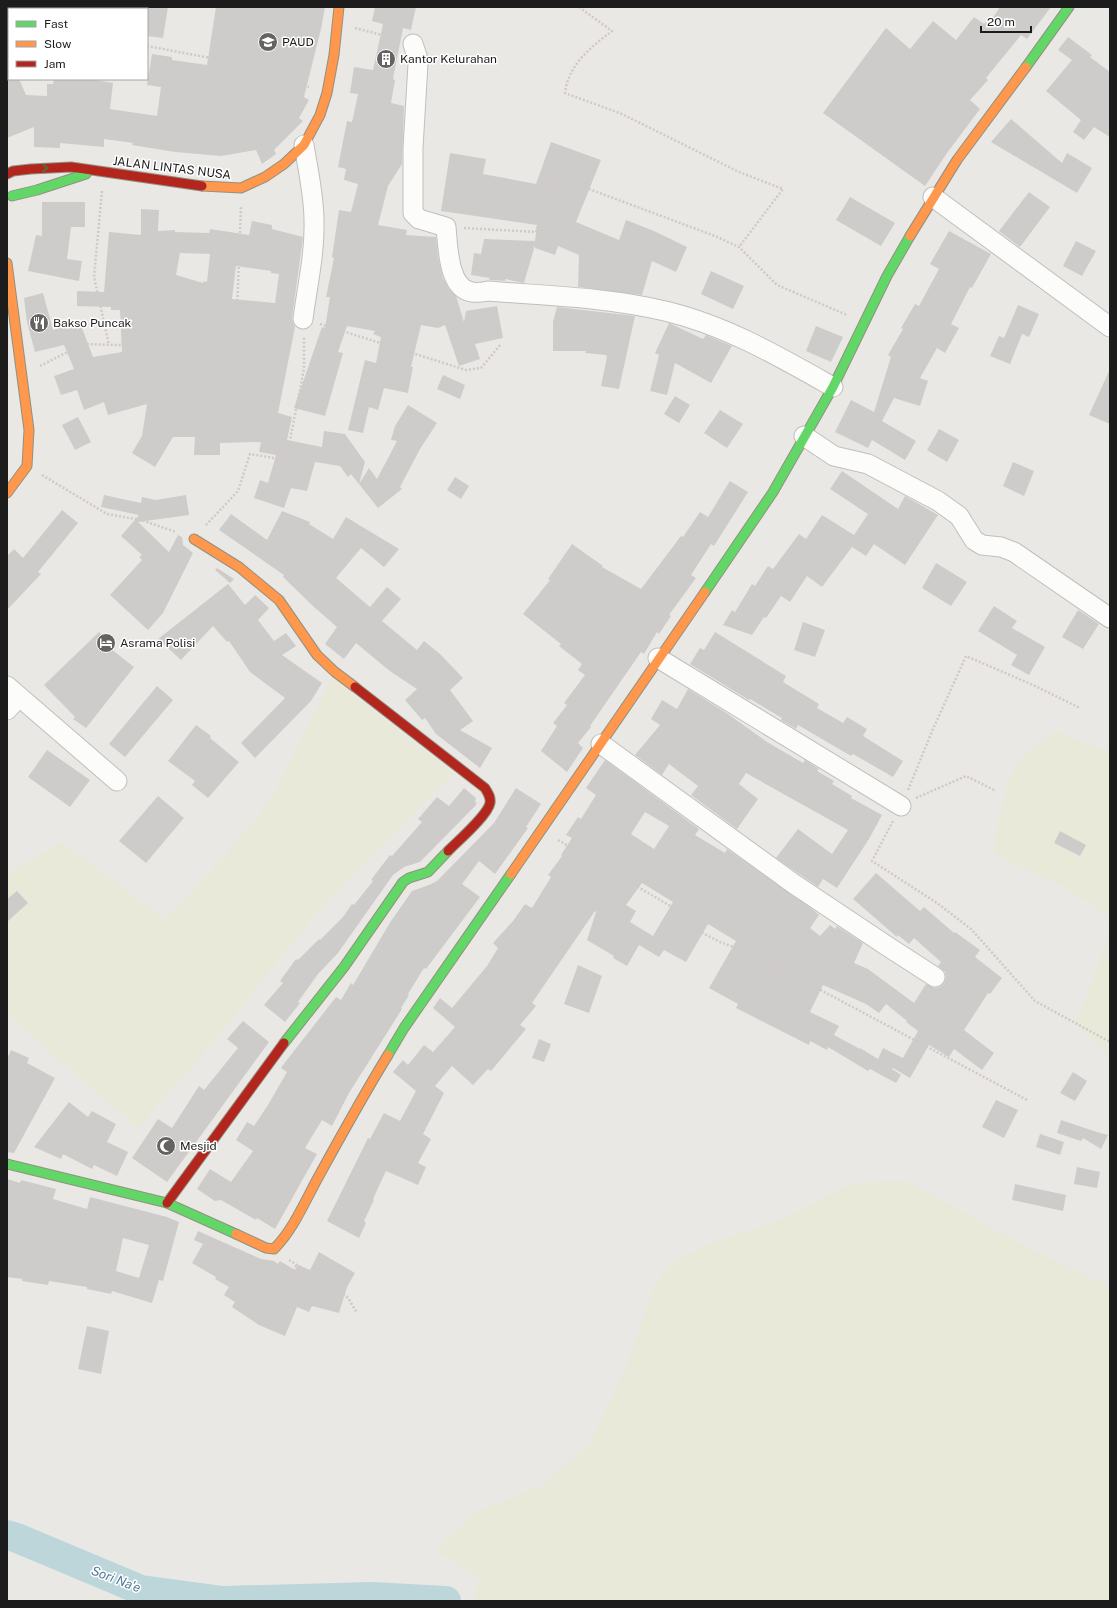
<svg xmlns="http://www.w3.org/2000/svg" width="1117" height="1608" font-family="'Public Sans',sans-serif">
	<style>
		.farmland { fill: #e9e9d9 }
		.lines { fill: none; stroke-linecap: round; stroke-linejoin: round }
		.river { stroke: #bcd6da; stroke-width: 30 }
		.building { fill: #ceccca; fill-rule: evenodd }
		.street-casing { stroke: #c0bfbd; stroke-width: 21 }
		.fast-casing { stroke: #919180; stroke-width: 11 }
		.slow-casing { stroke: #919180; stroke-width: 11 }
		.jam-casing { stroke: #919180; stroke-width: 11 }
		.path { stroke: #d3c7c7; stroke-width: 2.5; stroke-dasharray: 2 2; stroke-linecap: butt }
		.street { stroke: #fcfcfb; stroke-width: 19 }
		.fast { stroke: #63d668; stroke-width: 9 }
		.slow { stroke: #ff974d; stroke-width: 9 }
		.jam { stroke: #b3261e; stroke-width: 9 }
		.oneway { stroke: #407942 }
		.labels { text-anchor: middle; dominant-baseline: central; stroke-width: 3; stroke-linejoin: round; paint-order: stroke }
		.poi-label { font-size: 12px; fill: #1c1c1c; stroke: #fff; text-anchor: start }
		.street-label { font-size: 12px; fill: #1c1c1c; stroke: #fff }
		.water-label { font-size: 13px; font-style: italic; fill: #527a99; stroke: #fff }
	</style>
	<rect width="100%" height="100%" fill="#eae8e5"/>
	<path class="farmland" d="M332,679L453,773L312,919L209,1047L138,1128L7,1015V874L61,842L166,920L254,822L273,794Z
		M1055,731L1110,752V917L1061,885L1005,860L994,852V841L996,829L1007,787L1016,766L1028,752Z
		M1110,934V1056L1075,1024Z
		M905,1180L1025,1246L1110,1287V1601H694L684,1597L681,1601H473L480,1578L435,1550L475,1512L543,1485L590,1443L626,1366L651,1296L662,1275L675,1261L707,1245L787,1217L852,1183Z"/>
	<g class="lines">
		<path class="river" d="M7,1535L17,1538L141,1590L223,1601L372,1597L446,1601"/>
	</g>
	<path class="building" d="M147,7H168L163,38L147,36Z
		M216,7H325L321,29L304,97L309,100L299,118L303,121L274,150L276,154L262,164L256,150L221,156L175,152L132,145L133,143L104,139V147L60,143V148L34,147V127L7,138V79H19L26,95L47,96V84H53L54,79H89L113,83L110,109L157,116L161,87L147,85L152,54L172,57V60L207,65Z
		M375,7H416L411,30L403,28L393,79L395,80L391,103L404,106L402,164L388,186L378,225L407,230L406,235L436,237L438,257L443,278L449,289L456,296L464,322L466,311L497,306L503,338L475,344L480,359L459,366L445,325L438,328L421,325L411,367H413L408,393L384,388L378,410L369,407L363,433L348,430L365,360L376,363L381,337L373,334L375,331L347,326L338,352L343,353L325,416L294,408L322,327L325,328L330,297H326L334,258L332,257L339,210L351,212L358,184L344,180L346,169L338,167L347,121L352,122L358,94L350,93L354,67L373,70L383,24L372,21Z
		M1000,7H1051L1027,39L1021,35L986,78L988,80L970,100L980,109L947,153L925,186L823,113L886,28L910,49L933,21L956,40L974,17L984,24L990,18L992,19Z
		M1068,37L1092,55L1090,57L1110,72V137L1094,127L1084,140L1073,132L1081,120L1046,91L1072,60L1058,50Z
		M1011,119L1062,163L1067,153L1092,168L1077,193L991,142Z
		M551,142L601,160L576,222L619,240L626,220L654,231L687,247L676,272L652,261L642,295L578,287L579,255L558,246L555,255L535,248V245L524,283L505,279V281L493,280H489L490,278L471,275L474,253L481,254L484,239L535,241L537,225L441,211L450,153L486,159L483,174L536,184Z
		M1029,192L1050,207L1020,247L999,231Z
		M850,197L895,223L881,246L836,220Z
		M42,202H85V227H71L67,259L82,261L79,281L28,271L36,235L42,236Z
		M141,209L159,210L158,231L175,230V232L209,233L210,229L249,235L252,221L272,225V229L303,237L292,318L293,323L295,327L278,413L292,417L287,440L322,447L324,431L345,434L365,462L359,484L369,468L377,479L397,441L391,440L395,426L408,405L437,423L420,449L400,487L402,489L378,508L351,474L348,477L340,466L315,462L307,491L291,488L284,508L254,498L260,480L268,483L276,455L259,452L261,442L220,443V455H194L195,437H173L155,467L132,453L142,436L147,404L108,415L104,402L84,410L77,390L61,395L54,376L74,369L64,345L35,352L27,322L24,298L43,293L53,330L79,320L93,357L122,352L120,310H111V307L77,306V291L104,292L109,232L141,235ZM180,253L210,254L207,282L204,281L203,283L176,275ZM236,266L271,271V273L279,274L275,303L232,299Z
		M949,231L991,254L972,288L970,287L951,324L959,328L945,353L937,348L920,378L928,381L920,406L894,398L882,421L916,441L905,460L872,440L868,448L835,432L851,400L874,412L891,357L888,355L903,329L901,328L915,304L919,306L939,269L930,264Z
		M1076,241L1096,251L1082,276L1063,266Z
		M711,271L744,286L733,309L701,294Z
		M1018,305L1039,314L1029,337L1022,334L1010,364L990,356L999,336L1004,338Z
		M557,307L635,316L619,389L601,386L607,357L606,355L585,353L586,351H553V322Z
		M669,323L703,339L706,335L732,346L711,383L675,363L667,395L650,391L659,355L655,353Z
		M816,326L843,337L831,362L806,351Z
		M1110,369V424L1089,415Z
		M443,375L465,385L460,399L437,389Z
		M675,396L690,405L679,423L664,414Z
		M720,410L743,424L727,448L704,433Z
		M78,417L91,442L75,450L62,425Z
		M939,429L959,440L947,462L927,450Z
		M1013,462L1034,471L1024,496L1003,486Z
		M842,471L898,509L905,496L938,515L905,565L874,544L866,556L852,547L822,587L807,576L790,602L781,596L766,618L764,617L752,635L723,625L732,610L735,612L752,584L755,586L768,566L773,569L799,534L806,539L822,515L854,535L868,514L830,489Z
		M455,477L469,486L461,499L447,490Z
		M730,481L748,492L714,546L711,544L691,575L696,578L669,615L671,616L659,634L657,632L644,654L641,652L590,726L591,727L578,743L583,748L567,772L541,751L557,726L553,723L567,705L564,703L585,675L578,670L582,664L559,646L561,644L523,614L550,580L548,579L572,544L603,566L602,567L641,589L681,536L683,537L700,512L708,517Z
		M104,495L141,503L142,497L156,500L186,495L189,515L138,522L169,552L178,535L182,537L183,545L193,553L163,613L148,630L110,595L142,560L139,557L142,555L121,536L139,515L101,507Z
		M62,510L78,523L38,572L41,574L7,610V556L14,549L23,558Z
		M282,511L310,522L309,524L333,539L346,517L399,549L384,567L361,548L336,578L370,607L387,587L401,599L382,621L417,650L424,641L440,654L463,678L450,690L473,721L460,730L492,748L480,768L436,734L425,718L422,720L405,700L417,689L391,672L356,643L344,659L325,644L337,627L314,607L283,577L284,575L219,530L231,514L267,540Z
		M936,563L967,582L951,606L922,588Z
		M217,568L234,579L230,583L215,570Z
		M228,584L245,605L255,595L269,608L258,620L274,641L286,633L296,646L282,655L322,683L311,701L255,758L241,743L285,698L250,672L229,641L227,642L213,626L181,660L158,639Z
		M994,606L1017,621L1012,628L1045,647L1029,675L1011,665L1017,655L978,631Z
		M1078,610L1099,624L1083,649L1062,637Z
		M803,622L825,630L815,657L794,650Z
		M99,632L114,647L111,649L134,667L86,728L73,719L75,717L44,685Z
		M715,632L786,676L783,682L819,704L817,708L843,723L847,717L867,729L863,736L903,761L893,777L853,754L851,756L798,725L796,729L781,720L782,718L750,699L749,700L690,664L700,648L704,650Z
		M157,686L173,700L125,757L109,744Z
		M688,689L725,712L767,742L803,763L805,760L819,769L817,771L834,781L832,784L852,796L851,798L882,815L869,839L837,888L823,879L818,887L776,858L798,829L832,854L848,830L746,773L739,784L758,799L737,829L691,795L698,786L669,764L662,775L635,755L660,725L651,719L662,700L677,709Z
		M196,725L211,736L210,738L239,762L208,798L192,785L195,781L168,761Z
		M47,750L90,780L70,807L28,777Z
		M605,760L699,829L695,835L725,853L727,849L811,908L819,915L810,928L820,936L830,925L835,929L837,926L863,943L854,963L868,969L914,1003L926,984L935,988L940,987L944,983L946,978L945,972L938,966L941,962L914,938L909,944L898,935L897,937L853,899L876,873L920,911L924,907L954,933L955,932L980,950L975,957L1002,978L990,994L988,993L964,1030L994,1053L982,1070L954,1049L949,1057L929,1045L910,1078L893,1068L892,1069L901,1075L896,1083L870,1069L868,1071L828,1047L827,1050L810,1041L809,1045L736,1008L738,1004L709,988L736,941L708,924L686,962L664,950L659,957L639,945L627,966L613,958L614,956L587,940L596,912L595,911L532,1003L536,1006L520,1025L526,1029L491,1071L488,1069L473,1085L452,1066L435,1086L444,1093L423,1134L431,1139L418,1163L426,1167L418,1185L386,1171L373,1199L374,1200L364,1221L366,1223L359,1238L327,1221L368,1138L370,1139L384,1113L400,1121L416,1091L393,1072L403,1060L408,1065L424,1045L433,1052L455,1027L433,1008L440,998L452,1008L487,966L498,948L493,943L513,921L525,904L532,908L551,877L548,875L562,856L561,855L572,838L566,835L578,817L581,819L596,795L586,788ZM645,812L669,826L654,849L631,834ZM642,883L673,902L653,936L630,922L636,911L626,905ZM823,985L866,1004L879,1013L886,1004L907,1021L906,1022L918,1031L903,1058L883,1048L878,1059L860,1048V1049L834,1035L839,1026L810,1012Z
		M464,788L476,798L475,802L477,803L475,806L420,862L404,867L393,875L338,953L318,974L298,1002L300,1003L285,1022L264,1005L283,983L280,981L296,959L298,960L319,939L320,940L343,917L352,904L354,905L373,881L371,880L390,855L392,856L422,822L418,819L437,797L449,806Z
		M516,788L541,804L526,827L528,828L495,874L479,861L462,884L480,897L426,969L424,968L408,994L409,995L401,1008L402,1009L349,1093L332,1126L322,1120L305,1148L317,1154L275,1229L257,1218L256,1220L221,1200L215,1201L197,1189L210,1169L231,1182L253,1151L236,1140L247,1122L254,1126L268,1105L287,1072L281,1068L283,1065L336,997L341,1000L351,983L353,985L391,921L412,891L429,885L437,881L494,823Z
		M158,796L184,818L146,863L119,841Z
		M1060,831L1086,845L1080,856L1054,843Z
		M17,891L28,903L7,922V899Z
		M578,965L602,976L589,1013L564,1004Z
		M243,1021L269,1042L167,1182L132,1158L158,1119L172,1128L199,1086L204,1090L238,1048L227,1039Z
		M539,1039L551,1044L544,1062L532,1058Z
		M11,1050L29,1058L27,1063L55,1078L14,1153L7,1152V1059Z
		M1073,1072L1087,1081L1075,1101L1060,1093Z
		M996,1100L1018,1110L1004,1138L982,1127Z
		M69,1102L88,1117L92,1111L116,1124L107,1142L128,1152L117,1176L94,1165L92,1169L63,1154L61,1159L34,1147Z
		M1061,1120L1097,1132L1108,1135L1101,1149L1083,1138L1081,1141L1057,1133Z
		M1040,1134L1064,1142L1060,1155L1036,1147Z
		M1077,1167L1100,1172L1097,1188L1074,1184Z
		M7,1179L20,1183L21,1180L56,1189L53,1199L87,1209L90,1197L167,1217L179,1222L163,1281L159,1280L152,1303L112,1291L111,1294L87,1289V1287L49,1281L48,1285L22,1281V1279L7,1277ZM123,1238L149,1245L139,1278L116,1271Z
		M1015,1184L1066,1195L1063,1211L1012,1200Z
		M198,1231L261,1259L274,1261L278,1264L280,1261L295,1270L298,1265L310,1270L319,1252L355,1273L347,1287L339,1313L312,1306L309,1312L297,1307L285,1336L259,1325L232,1307L235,1302L224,1295L229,1287L215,1279L216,1277L192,1263L203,1244L194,1240Z
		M87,1326L109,1331L101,1374L78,1369Z"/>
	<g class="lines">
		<g class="street-casing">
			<path id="street" d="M413,44L417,56L418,64L413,148V213L419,219L446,227C448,246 448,289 472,292C477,293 483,292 488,291C547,296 607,297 665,311C725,325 780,357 833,387
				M933,197L1110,327
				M303,319C307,287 315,254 314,221C314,195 308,170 304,145
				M804,436L834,456L868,464L938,501L959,516L974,540L982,545L1001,547L1014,552L1110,618
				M658,658L901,806
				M7,686L117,781
				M7,710L19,697
				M601,744L794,884L887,946L935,977"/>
		</g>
		<g class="fast-casing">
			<path id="fast" d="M1026,67L1069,7
				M12,196L37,190L86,174
				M705,592L773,492L833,387L887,276L910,236
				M284,1043L344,967L403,882L409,878L428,872L448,851
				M388,1055L404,1028L511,874
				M7,1164L167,1203L236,1234"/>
		</g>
		<g class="slow-casing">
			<path id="slow" d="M202,186L241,188L265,177L284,164L304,145L320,115L327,93L334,55L339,7
				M910,236L957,160L1026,67
				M7,263L29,430L27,466L7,493
				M194,539L239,567L279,600L317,655L335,672L355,687
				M511,874L705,592
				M236,1234L266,1248L274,1249C294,1229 306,1199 320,1174C342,1134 364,1094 388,1055"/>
		</g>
		<g class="jam-casing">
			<path id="jam" d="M7,174L13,171L31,169L71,167L202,186
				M355,687L485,788C488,793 491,797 490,803C488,815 458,841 448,851
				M167,1203L284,1043"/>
		</g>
		<path class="path" d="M579,7L612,31C591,47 568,65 565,93L622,114L739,172L783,189L739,247
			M58,9V7
			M355,28L397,39
			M147,46L269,69L274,76L309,87
			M102,191L94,277L109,345
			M464,228L536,232L554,176L715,236L739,247L777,285L847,315
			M320,324L466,370L481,368L501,344
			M40,366L83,344L187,347L236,339L241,206
			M42,475L107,514L141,520L176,532
			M206,525L238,491L250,454L286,460L304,369V336
			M908,790L933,729L966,656L1033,685L1080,708
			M916,798L966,776L996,791
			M893,821L872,861L937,903L971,929L1035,1001L1110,1042
			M558,840L672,907L684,916L693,928L720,942L755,955L1027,1100
			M289,1260L341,1292L348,1298L357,1313
			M285,1302L296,1265"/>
		<use href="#street" class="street"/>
		<use href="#fast" class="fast"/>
		<use href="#slow" class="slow"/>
		<use href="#jam" class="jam"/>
	</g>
	<defs><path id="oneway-chevron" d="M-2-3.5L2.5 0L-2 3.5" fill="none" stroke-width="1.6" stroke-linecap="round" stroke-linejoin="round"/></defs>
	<use class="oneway" href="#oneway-chevron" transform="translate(45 168) rotate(-1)"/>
	<defs>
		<g id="school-disc" transform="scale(1)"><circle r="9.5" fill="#646362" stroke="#fff"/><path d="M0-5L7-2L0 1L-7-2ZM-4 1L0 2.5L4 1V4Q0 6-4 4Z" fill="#fff"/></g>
		<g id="building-disc" transform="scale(1)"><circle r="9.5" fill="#646362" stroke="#fff"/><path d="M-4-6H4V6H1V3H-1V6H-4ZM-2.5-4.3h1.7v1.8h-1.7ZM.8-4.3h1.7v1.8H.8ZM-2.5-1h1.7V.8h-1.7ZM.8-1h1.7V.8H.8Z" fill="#fff"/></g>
		<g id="restaurant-disc" transform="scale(1)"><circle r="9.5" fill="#646362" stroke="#fff"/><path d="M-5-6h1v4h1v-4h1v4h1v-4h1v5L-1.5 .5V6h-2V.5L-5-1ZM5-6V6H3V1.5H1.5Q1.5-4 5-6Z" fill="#fff"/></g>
		<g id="hotel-disc" transform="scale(1)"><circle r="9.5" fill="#646362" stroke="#fff"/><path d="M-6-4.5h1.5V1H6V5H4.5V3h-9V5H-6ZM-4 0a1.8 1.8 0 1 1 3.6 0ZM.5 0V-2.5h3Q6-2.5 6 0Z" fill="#fff"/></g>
		<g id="mosque-disc" transform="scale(1)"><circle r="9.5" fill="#646362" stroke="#fff"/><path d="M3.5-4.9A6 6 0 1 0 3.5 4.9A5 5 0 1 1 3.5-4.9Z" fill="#fff"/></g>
	</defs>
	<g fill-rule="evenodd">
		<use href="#school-disc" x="268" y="42"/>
		<use href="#building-disc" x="386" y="59"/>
		<use href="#restaurant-disc" x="39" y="323"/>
		<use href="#hotel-disc" x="106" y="643"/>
		<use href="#mosque-disc" x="166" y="1146"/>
	</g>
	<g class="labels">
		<g class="poi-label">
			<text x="282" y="42">PAUD</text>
			<text x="400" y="59">Kantor Kelurahan</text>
			<text x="53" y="323">Bakso Puncak</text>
			<text x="120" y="643">Asrama Polisi</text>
			<text x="180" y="1146">Mesjid</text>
		</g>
		<g class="street-label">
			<text transform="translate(172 168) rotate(7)">JALAN LINTAS NUSA</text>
		</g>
		<g class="water-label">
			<text transform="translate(116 1579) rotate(21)">Sori Na'e</text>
		</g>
	</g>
	<rect width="1117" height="1608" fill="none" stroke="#1c1c1c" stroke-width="16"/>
	<rect x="8" y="8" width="140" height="72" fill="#ffffff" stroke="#a4a4a4"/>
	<rect x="16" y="21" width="20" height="6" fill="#63d668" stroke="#a4a4a4"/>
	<text x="44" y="28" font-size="12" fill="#1c1c1c">Fast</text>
	<rect x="16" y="41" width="20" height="6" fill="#ff974d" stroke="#a4a4a4"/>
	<text x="44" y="48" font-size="12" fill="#1c1c1c">Slow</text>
	<rect x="16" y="61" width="20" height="6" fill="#b3261e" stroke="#a4a4a4"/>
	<text x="44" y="68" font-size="12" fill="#1c1c1c">Jam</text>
	<path d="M981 26v6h50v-6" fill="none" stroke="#1c1c1c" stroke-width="2"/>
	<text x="987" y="26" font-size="12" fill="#1c1c1c" stroke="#ffffff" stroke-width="3" paint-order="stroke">20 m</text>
</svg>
